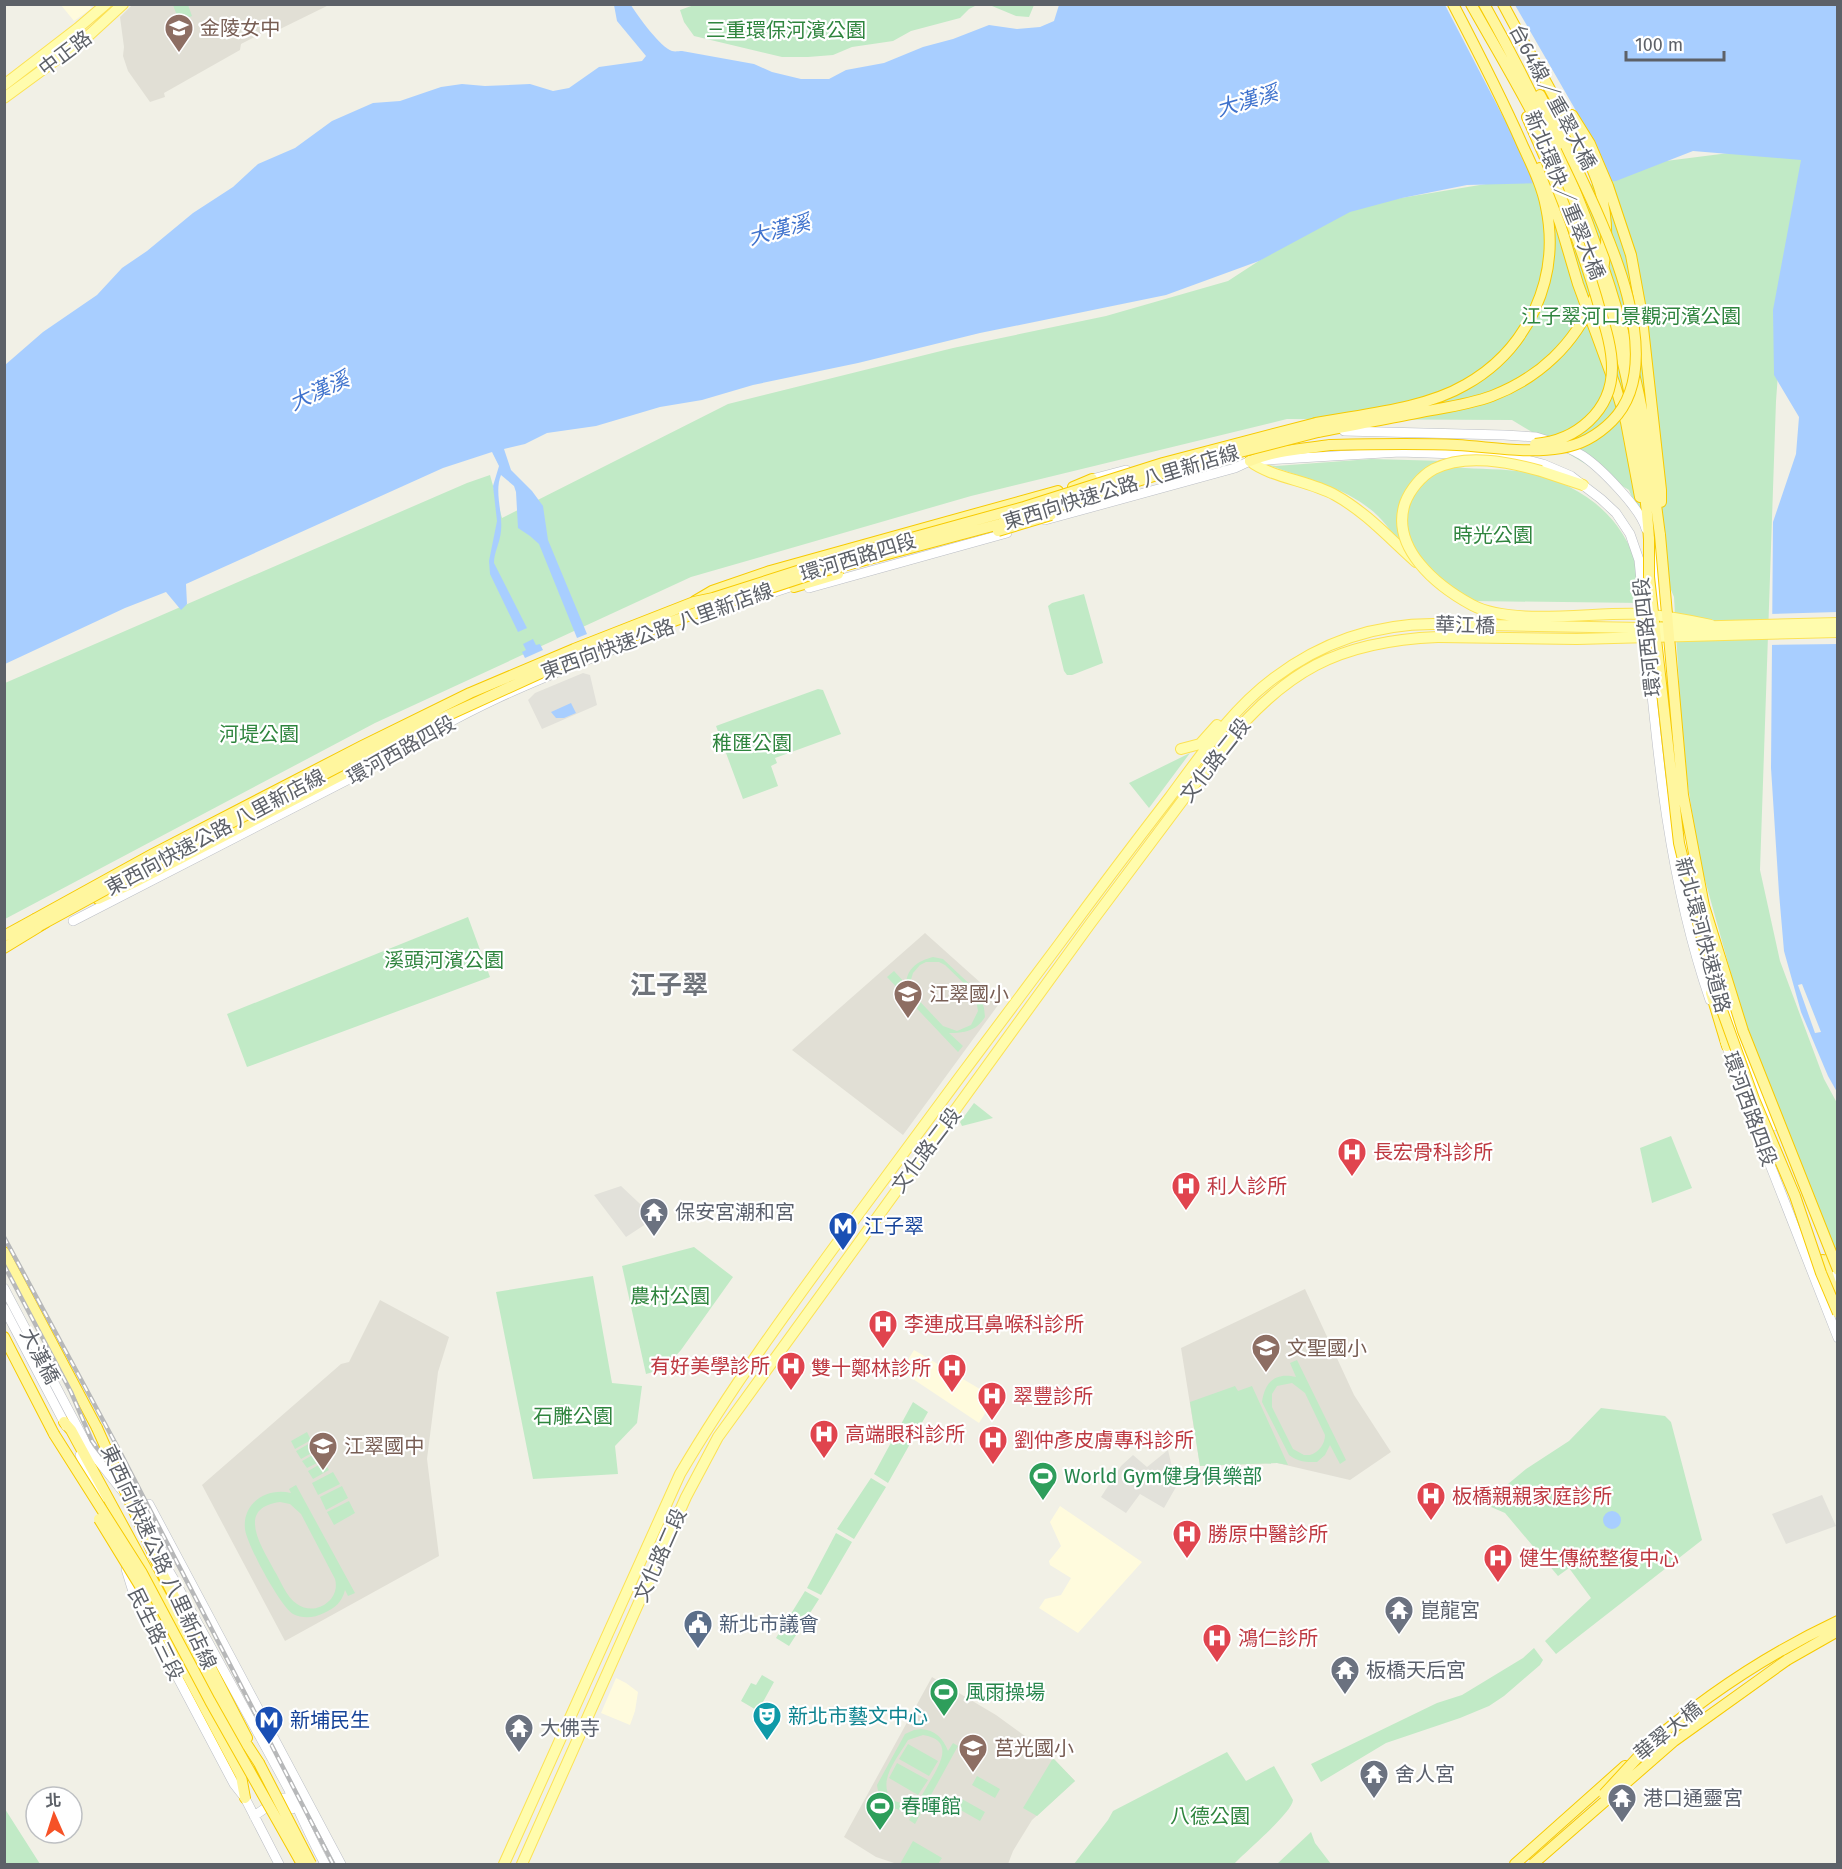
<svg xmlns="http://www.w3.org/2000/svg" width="1842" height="1869" font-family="'Fira Sans','Noto Sans TC',sans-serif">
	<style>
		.commercial { fill: #fffbdd }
		.industrial { fill: #e2e1da }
		.education { fill: #e1dfd5 }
		.green { fill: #c1eac6; fill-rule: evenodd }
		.water { fill: #a8ceff }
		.pier { fill: #f1f0e6 }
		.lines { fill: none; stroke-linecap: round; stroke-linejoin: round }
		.secondary-casing { stroke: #bbbec5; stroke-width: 10 }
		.primary-casing { stroke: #fce254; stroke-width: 12 }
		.trunk-casing { stroke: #f7ca00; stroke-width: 12 }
		.secondary { stroke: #fff; stroke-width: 9 }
		.primary { stroke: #fffcad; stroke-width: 10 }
		.trunk { stroke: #fff69e; stroke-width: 10 }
		.rail-casing { stroke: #b7b8b9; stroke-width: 4.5 }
		.rail { stroke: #fff; stroke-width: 2; stroke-dasharray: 7; stroke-linecap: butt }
		.primary-bridge-casing { stroke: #fce254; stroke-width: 12; stroke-linecap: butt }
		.trunk-bridge-casing { stroke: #f7ca00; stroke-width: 12; stroke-linecap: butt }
		.primary-bridge { stroke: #fffcad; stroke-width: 10 }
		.trunk-bridge { stroke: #fff69e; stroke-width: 10 }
		.labels { text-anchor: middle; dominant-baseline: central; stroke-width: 4.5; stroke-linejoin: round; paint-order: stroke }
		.education-label { font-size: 20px; fill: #785e54; stroke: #fff; text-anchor: start }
		.park-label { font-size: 20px; fill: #2f853e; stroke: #fff }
		.street-label { font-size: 20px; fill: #5d6168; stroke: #fff }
		.health-label { font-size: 20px; fill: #be3a42; stroke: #fff; text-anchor: start }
		.worship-label { font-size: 20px; fill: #5b616d; stroke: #fff; text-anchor: start }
		.transit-label { font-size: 20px; fill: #164399; stroke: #fff; text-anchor: start }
		.leisure-label { font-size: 20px; fill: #27864d; stroke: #fff; text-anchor: start }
		.service-label { font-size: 20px; fill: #4e5e75; stroke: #fff; text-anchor: start }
		.culture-label { font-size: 20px; fill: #0d838f; stroke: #fff; text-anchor: start }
		.water-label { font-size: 21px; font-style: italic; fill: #4073cd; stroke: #fff }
		.district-label { font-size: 26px; font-weight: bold; fill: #6e737a; stroke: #fff }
	</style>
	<rect width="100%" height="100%" fill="#f1f0e6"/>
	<path class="commercial" d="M61,5H89L92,8L74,21Z
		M914,1350L995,1398L979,1423L901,1371Z
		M1060,1506L1142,1562L1078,1633L1039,1608L1045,1599L1061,1595L1071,1578L1050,1565L1049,1561L1061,1546L1050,1522Z
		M616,1678L626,1683L638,1692L635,1711L630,1725L601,1713Z"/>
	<path class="industrial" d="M583,673L590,675L597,705L542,729L528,700L535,693Z
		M621,1186L655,1218L626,1237L594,1195Z
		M1168,1450L1172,1467L1162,1478L1176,1487L1164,1508L1140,1494L1126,1513L1101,1497L1121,1466L1133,1455L1147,1467Z
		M1822,1495L1836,1526L1786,1544L1772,1514Z"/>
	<path class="education" d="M132,5H329L276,31L270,29L241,44L240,50L164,93L165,97L150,102L128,71L123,56L124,47L120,17Z
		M925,933L1001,1001L903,1135L792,1050Z
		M1305,1289L1354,1395L1391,1452L1350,1480L1277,1463L1200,1466L1181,1348Z
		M380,1300L449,1337L438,1372L427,1459L439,1556L285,1641L202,1485L341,1364L349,1362Z
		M932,1677L996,1715L1047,1752L1075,1781L1032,1820L1013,1851L1008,1864H897L876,1857L844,1837Z"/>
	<path class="green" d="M173,5H188L192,16L179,21Z
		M694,5V4L1034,5L1029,17L1016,16L992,6L977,5L969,9L960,18L911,31L893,41L852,47L833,55L808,57H782L694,36L684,22L680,10Z
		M1807,143L1784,292L1776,401L1760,870L1780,961L1824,1079L1837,1103V1260L1745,1024L1700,862L1683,755L1674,597L1629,490L1512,420L1287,419L971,496L691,577L375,723L5,919V683L467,483L490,475L502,518L728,404L953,348L1106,316L1228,281L1340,208L1492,183Z
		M1371,459L1445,461L1404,499L1407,553C1398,541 1389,527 1378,516C1348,487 1306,479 1268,465L1276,466Z
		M1456,467C1480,470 1506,468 1529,473C1580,484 1623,515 1637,567C1640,579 1640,592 1642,603L1472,601L1458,593L1427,567L1408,540L1405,527L1409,500L1433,473Z
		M1084,594L1103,663L1072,675H1067L1064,671L1048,606L1052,603Z
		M818,689L823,690L841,734L775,758L777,763L771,766L778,786L743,799L716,726Z
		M1190,753L1149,808L1129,783Z
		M468,917L490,977L247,1067L227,1014Z
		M933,957L943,959L979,993L984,1008L985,1017C976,1031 965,1033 949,1033L963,1046L958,1052L887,977L894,971L906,984C907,968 918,961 933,957ZM926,962H939L945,965L975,994L978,1011L971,1025L957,1031L943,1026L911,992L910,983L913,973L920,965Z
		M974,1103L993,1118L962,1126L960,1122Z
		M1671,1136L1692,1188L1652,1203L1640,1148Z
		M694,1247L733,1277L681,1350L664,1369L646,1374L622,1266Z
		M593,1276L612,1383L642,1386L637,1423L615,1446L618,1474L533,1479L496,1292Z
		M1297,1360L1346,1460L1340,1464L1330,1445L1325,1455L1317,1462C1306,1462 1298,1462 1289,1455L1262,1402C1265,1381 1276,1372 1296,1377L1290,1363ZM1292,1383L1305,1393L1325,1435C1325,1444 1319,1452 1310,1455H1304L1293,1449L1272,1407V1394L1277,1386Z
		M1235,1386L1238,1391L1252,1386L1288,1465L1277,1463L1200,1466L1190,1402Z
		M913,1402L928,1412L888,1483L874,1474Z
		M1601,1408L1665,1416L1671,1422L1702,1540L1556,1654L1545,1641L1591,1598L1569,1568L1558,1576L1505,1513L1484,1504L1526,1469L1569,1441Z
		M307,1432L311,1440L295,1449L291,1441Z
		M312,1442L317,1450L301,1459L296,1451Z
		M318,1452L323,1460L307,1468L302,1461Z
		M324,1462L329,1470L313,1479L308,1471Z
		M333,1472L340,1484L318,1495L312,1483Z
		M871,1478L886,1487L854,1539L837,1529Z
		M296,1485L355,1593L348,1596L345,1590C342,1602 335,1608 324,1613C314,1618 303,1619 293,1614C281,1608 246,1543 245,1529C242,1503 267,1487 291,1493L289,1489ZM280,1502L290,1504L301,1514L335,1579C341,1600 315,1617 297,1604C286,1597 281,1581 274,1570C262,1547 235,1508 280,1502Z
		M342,1486L348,1498L326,1510L320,1497Z
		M349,1501L355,1513L334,1525L327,1512Z
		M836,1533L852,1542L821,1595L807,1588Z
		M805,1591L819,1599L789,1646L776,1638Z
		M1534,1648L1543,1660L1540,1665L1504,1696L1489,1706L1460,1718L1386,1743L1321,1782L1311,1764L1437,1703L1462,1695L1523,1658Z
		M762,1675L774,1682L758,1711L741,1701L751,1683L756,1685Z
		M921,1729C935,1730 943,1738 948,1751L953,1743L958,1746L915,1824L909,1820L914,1811C895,1812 879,1804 877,1785L905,1734L914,1730ZM923,1735C956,1740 939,1766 929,1783C925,1789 922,1798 915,1802C908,1805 899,1803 892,1800C876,1781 898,1758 908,1740Z
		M908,1744L938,1761L929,1776L899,1759Z
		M1227,1752L1246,1781L1274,1766L1293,1800C1292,1813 1245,1852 1234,1864H1074L1108,1820L1113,1811Z
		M1053,1758L1075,1781L1037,1816L1023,1808Z
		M897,1763L928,1780L918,1795L889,1778Z
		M977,1776L1000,1789L995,1798L972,1785Z
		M962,1799L985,1812L980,1821L957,1808Z
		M5,1809L40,1864H5Z
		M1311,1832L1315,1843L1331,1864H1277Z
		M913,1841L942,1858L938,1864H900Z"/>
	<path class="water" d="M614,5H631C637,15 661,48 672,51C675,52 679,51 682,51L754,64L772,72L801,79H829L846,70L884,63L923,47L953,39L989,25L1017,29L1040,27L1054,21L1059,5H1837V1092L1828,1076L1801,1012L1784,951L1779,893L1771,768L1773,522L1796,454L1799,417L1774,375L1773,310L1801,160L1693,151L1616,181L1467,185L1402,198L1350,212L1259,261L1166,295L980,333L858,363L753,385L702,400L660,407L596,426L547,433L525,444L504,449L511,470L532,491L543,506L548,540L587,634L577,638L539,544L530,536L518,528L516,492L514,486L501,475C494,492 503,513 501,531C500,543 494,552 494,563L527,628L518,632L490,574L489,561L497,521L493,486L499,466L492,452L443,468L186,584L187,604L181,610L166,592L125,608L5,664V365L43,332L97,295L122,268L147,251L193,213L233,187L258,164L295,148L332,121L373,103L400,101L441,87L462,84L485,86L530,84L553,91L569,88L599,67L642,61L646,56L617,21Z
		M533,639L536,645L540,644L543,650L525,658L522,652L526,650L523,644Z
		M571,703L576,713L564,718H556L551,712Z
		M1603 1520a9 9 0 1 1 18 0a9 9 0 1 1-18 0Z"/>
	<path class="pier" d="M1445,5H1515L1594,142L1613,184L1535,186L1523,155Z
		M1837,612V644L1769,645V614Z
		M1802,984L1821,1032L1815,1033L1798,985Z"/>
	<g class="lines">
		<g class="secondary-casing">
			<path id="secondary" d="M1344,431L1504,435L1536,437L1549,441
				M1562,445C1569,449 1577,452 1583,456C1601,468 1641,509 1646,529
				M1092,479L1126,470
				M1045,520L1235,468L1250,461L1400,452L1511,456L1543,464L1571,476L1601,499L1616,513L1630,534L1639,560C1654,708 1661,858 1710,1000
				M1652,551L1656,567L1673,743
				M809,588L1007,533
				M724,609L799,584
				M1680,816L1694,879
				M73,921L396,755C467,706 550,675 629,643
				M1708,933L1720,985L1740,1039L1775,1126
				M1725,1041L1747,1106L1838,1338
				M1828,1259L1838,1285
				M4,1288L89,1449L124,1493
				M4,1308L66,1426
				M80,1455L100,1500
				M126,1484L146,1516L163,1553
				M149,1504L341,1864
				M156,1549L173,1578L288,1788C300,1813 311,1839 325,1864
				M126,1569L134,1595L234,1784L245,1798L279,1864
				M254,1816L280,1798H285L292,1809"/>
		</g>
		<g class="primary-casing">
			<path id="primary" d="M4,85L78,28L106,4
				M4,98L86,38L123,4
				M1250,461C1269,477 1310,481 1335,495C1366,512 1390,539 1416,562
				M1541,471L1583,485
				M1181,749L1200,744L1217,725
				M504,1864L680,1474C730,1389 788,1310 846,1231C917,1134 988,1039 1060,943C1096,894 1133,845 1170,797C1201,755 1232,709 1274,678C1323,641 1378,623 1438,624
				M522,1864L686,1497L718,1437L1090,924L1221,749C1284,671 1338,641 1438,637"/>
		</g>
		<g class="trunk-casing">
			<path id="trunk" d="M1471,4C1499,54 1528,101 1552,152C1607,274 1640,406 1649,539
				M1484,4C1553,127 1604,245 1636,382C1648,433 1653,484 1660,535
				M1540,95L1566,146
				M1572,115L1590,144L1608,186L1631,255L1641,310L1661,490V502
				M1527,117L1546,160
				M1540,168L1560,223L1578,284L1615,385L1626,422L1640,497
				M1316,423C1363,414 1424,409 1465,385C1528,350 1561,278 1546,207C1542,185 1531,164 1522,144C1501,96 1477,50 1453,4
				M1318,432C1351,426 1384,419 1416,413C1441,408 1468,405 1492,396C1539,378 1575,344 1594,298C1608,265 1610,225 1600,190C1591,160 1574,132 1558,104C1540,71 1521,38 1503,4
				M1250,461C1276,450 1303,449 1330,445
				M1073,487L1092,479
				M794,587L838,574
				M695,601L712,591L770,571L1058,491
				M98,899L133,883L392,749L419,739
				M4,936L35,919
				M4,948L45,923
				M1711,993L1727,1046
				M4,1252L97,1428
				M1823,1260L1837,1300
				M4,1337L54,1434
				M64,1422L71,1430L230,1723L240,1746
				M159,1567L247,1738
				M140,1586L241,1776L245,1798
				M1787,1660L1838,1631
				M240,1734L259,1763
				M1645,1748C1703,1697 1768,1654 1838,1621
				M1515,1864L1625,1766"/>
		</g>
		<use href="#secondary" class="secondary"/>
		<use href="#primary" class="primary"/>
		<use href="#trunk" class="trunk"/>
		<g class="rail-casing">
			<path id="rail" d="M4,1237L118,1448L333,1864
				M4,1265L71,1392L92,1441L140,1506"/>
		</g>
		<use href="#rail" class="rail"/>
		<g class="primary-bridge-casing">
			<path id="primary-bridge" d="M1541,471C1509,462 1466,453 1434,469C1421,476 1410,490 1405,503C1390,548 1437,586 1472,605C1514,627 1595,611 1643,614C1666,616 1688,620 1711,625
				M1438,624L1643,628L1838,623
				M1438,637L1577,639L1838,632"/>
		</g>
		<g class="trunk-bridge-casing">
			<path id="trunk-bridge" d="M1535,444C1576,441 1612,411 1612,368C1612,349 1606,329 1600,310C1586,259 1566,209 1546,160
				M1330,445C1373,444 1415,443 1457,445C1491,447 1527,454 1561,448C1581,445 1598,435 1612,421C1675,358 1597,212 1566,146
				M998,531L1051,515
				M1660,535L1683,795L1704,906L1743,1031L1838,1270
				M1649,539V577L1679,843L1714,988L1754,1099L1795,1196L1821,1273L1838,1313
				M35,919L153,854L362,746L470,693L574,649L694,602L713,598L835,559L1024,507L1163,463L1316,423
				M39,926L156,862L363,754L578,656L701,611L813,574L1000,524L1189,465L1318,432
				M97,1428L159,1567
				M54,1434L142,1573L210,1701L302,1864
				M99,1519L140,1586
				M259,1763L311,1864
				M1604,1794L1652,1742
				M1533,1864L1674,1741L1787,1660"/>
		</g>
		<use href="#primary-bridge" class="primary-bridge"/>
		<use href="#trunk-bridge" class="trunk-bridge"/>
	</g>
	<defs>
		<g id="school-pin" transform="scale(1.5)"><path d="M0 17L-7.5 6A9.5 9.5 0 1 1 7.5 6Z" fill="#8d6e63" stroke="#fff"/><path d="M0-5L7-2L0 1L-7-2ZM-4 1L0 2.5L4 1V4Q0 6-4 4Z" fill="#fff"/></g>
		<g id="hospital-pin" transform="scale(1.5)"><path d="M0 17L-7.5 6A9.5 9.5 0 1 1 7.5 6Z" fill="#e0444e" stroke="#fff"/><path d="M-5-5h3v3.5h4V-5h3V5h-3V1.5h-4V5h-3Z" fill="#fff"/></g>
		<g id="temple-pin" transform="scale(1.5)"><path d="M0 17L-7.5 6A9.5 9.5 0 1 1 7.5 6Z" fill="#6b7280" stroke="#fff"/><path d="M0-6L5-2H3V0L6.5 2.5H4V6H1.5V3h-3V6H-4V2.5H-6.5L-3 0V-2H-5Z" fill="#fff"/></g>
		<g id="metro-pin" transform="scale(1.5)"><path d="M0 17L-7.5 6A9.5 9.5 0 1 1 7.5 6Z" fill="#1a4fb4" stroke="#fff"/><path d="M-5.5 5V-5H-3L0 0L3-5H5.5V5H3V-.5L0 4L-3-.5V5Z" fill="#fff"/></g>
		<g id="stadium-pin" transform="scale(1.5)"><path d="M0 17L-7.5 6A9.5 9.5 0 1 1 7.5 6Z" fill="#2e9e5b" stroke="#fff"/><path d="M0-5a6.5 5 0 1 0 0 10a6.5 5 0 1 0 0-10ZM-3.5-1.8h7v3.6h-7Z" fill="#fff"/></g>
		<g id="civic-pin" transform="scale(1.5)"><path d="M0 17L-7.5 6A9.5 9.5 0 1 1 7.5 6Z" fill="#5c6f8a" stroke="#fff"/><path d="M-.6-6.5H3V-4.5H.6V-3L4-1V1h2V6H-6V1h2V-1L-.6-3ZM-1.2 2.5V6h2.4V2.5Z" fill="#fff"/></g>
		<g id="theatre-pin" transform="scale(1.5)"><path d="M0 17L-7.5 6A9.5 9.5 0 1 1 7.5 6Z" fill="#0f9aa8" stroke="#fff"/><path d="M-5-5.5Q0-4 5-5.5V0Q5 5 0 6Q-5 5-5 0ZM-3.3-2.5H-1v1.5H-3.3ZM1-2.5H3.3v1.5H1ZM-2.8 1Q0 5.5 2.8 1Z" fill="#fff"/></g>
	</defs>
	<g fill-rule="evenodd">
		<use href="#school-pin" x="179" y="28"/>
		<use href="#school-pin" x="908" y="994"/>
		<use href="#hospital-pin" x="1352" y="1152"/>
		<use href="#hospital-pin" x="1186" y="1186"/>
		<use href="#temple-pin" x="654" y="1212"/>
		<use href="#metro-pin" x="843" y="1226"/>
		<use href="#hospital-pin" x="883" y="1324"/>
		<use href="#school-pin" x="1266" y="1348"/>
		<use href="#hospital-pin" x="791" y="1366"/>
		<use href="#hospital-pin" x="952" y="1368"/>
		<use href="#hospital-pin" x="992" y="1396"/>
		<use href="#hospital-pin" x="824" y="1434"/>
		<use href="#hospital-pin" x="993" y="1440"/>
		<use href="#school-pin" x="323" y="1446"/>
		<use href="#stadium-pin" x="1043" y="1476"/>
		<use href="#hospital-pin" x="1431" y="1496"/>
		<use href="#hospital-pin" x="1187" y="1534"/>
		<use href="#hospital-pin" x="1498" y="1558"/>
		<use href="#temple-pin" x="1399" y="1610"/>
		<use href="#civic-pin" x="698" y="1624"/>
		<use href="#hospital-pin" x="1217" y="1638"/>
		<use href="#temple-pin" x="1345" y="1670"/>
		<use href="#stadium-pin" x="944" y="1692"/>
		<use href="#theatre-pin" x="767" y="1716"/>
		<use href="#metro-pin" x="269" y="1720"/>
		<use href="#temple-pin" x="519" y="1728"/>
		<use href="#school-pin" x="973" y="1748"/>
		<use href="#temple-pin" x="1374" y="1774"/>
		<use href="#temple-pin" x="1622" y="1798"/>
		<use href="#stadium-pin" x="880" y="1806"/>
	</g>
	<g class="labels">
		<g class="education-label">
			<text x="200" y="28">金陵女中</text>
			<text x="929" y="994">江翠國小</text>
			<text x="1287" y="1348">文聖國小</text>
			<text x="344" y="1446">江翠國中</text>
			<text x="994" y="1748">莒光國小</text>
		</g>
		<g class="park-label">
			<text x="786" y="30">三重環保河濱公園</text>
			<text x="1631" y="316">江子翠河口景觀河濱公園</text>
			<text x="1493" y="535">時光公園</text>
			<text x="259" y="734">河堤公園</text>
			<text x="752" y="743">稚匯公園</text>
			<text x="444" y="960">溪頭河濱公園</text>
			<text x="670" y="1296">農村公園</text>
			<text x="573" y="1416">石雕公園</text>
			<text x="1210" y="1816">八德公園</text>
		</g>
		<g class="street-label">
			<text transform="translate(65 53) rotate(-37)">中正路</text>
			<text transform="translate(1553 97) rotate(62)">台64線／重翠大橋</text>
			<text transform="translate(1565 195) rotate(68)">新北環快／重翠大橋</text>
			<text transform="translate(1121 487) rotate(-17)">東西向快速公路 八里新店線</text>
			<text transform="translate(858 557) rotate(-17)">環河西路四段</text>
			<text transform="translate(1465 625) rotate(1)">華江橋</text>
			<text transform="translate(657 631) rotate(-20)">東西向快速公路 八里新店線</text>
			<text transform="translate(1647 637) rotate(-96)">環河西路四段</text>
			<text transform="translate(401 750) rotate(-29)">環河西路四段</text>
			<text transform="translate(1215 760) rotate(-52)">文化路二段</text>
			<text transform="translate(215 832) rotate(-28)">東西向快速公路 八里新店線</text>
			<text transform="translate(1703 935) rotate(75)">新北環河快速道路</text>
			<text transform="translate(1750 1109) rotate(70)">環河西路四段</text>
			<text transform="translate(926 1150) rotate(-53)">文化路二段</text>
			<text transform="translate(40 1356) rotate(62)">大漢橋</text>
			<text transform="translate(660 1555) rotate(-66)">文化路二段</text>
			<text transform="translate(159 1557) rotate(65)">東西向快速公路 八里新店線</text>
			<text transform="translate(156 1634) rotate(64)">民生路三段</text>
			<text transform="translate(1668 1731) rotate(-39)">華翠大橋</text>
		</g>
		<g class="health-label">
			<text x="1373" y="1152">長宏骨科診所</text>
			<text x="1207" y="1186">利人診所</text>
			<text x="904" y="1324">李連成耳鼻喉科診所</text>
			<text x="770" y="1366" text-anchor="end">有好美學診所</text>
			<text x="931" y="1368" text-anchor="end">雙十鄭林診所</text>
			<text x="1013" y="1396">翠豐診所</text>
			<text x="845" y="1434">高端眼科診所</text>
			<text x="1014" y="1440">劉仲彥皮膚專科診所</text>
			<text x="1452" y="1496">板橋親親家庭診所</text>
			<text x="1208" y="1534">勝原中醫診所</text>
			<text x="1519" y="1558">健生傳統整復中心</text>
			<text x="1238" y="1638">鴻仁診所</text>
		</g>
		<g class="worship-label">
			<text x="675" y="1212">保安宮潮和宮</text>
			<text x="1420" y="1610">崑龍宮</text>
			<text x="1366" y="1670">板橋天后宮</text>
			<text x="540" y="1728">大佛寺</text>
			<text x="1395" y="1774">舍人宮</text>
			<text x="1643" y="1798">港口通靈宮</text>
		</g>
		<g class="transit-label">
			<text x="864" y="1226">江子翠</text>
			<text x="290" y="1720">新埔民生</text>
		</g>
		<g class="leisure-label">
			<text x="1064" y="1476">World Gym健身俱樂部</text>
			<text x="965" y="1692">風雨操場</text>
			<text x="901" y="1806">春暉館</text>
		</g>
		<g class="service-label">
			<text x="719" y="1624">新北市議會</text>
		</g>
		<g class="culture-label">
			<text x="788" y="1716">新北市藝文中心</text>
		</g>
		<g class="water-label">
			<text transform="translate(1247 101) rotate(-16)">大漢溪</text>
			<text transform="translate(779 230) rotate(-15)">大漢溪</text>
			<text transform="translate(319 391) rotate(-25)">大漢溪</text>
		</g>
		<g class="district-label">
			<text x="669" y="985">江子翠</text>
		</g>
	</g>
	<rect width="1842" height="1869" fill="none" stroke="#5d6168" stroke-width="12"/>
	<g transform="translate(54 1815) rotate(357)"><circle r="28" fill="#ffffff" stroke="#bec0c3" stroke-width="1.5"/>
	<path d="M0-4.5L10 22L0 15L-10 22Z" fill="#f65227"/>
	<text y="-9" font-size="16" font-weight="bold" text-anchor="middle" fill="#5d6168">北</text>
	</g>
	<path d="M1626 51v9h98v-9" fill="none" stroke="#5d6168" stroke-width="3"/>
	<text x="1635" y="51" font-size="18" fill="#5d6168" stroke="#ffffff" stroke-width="4.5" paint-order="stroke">100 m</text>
</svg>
